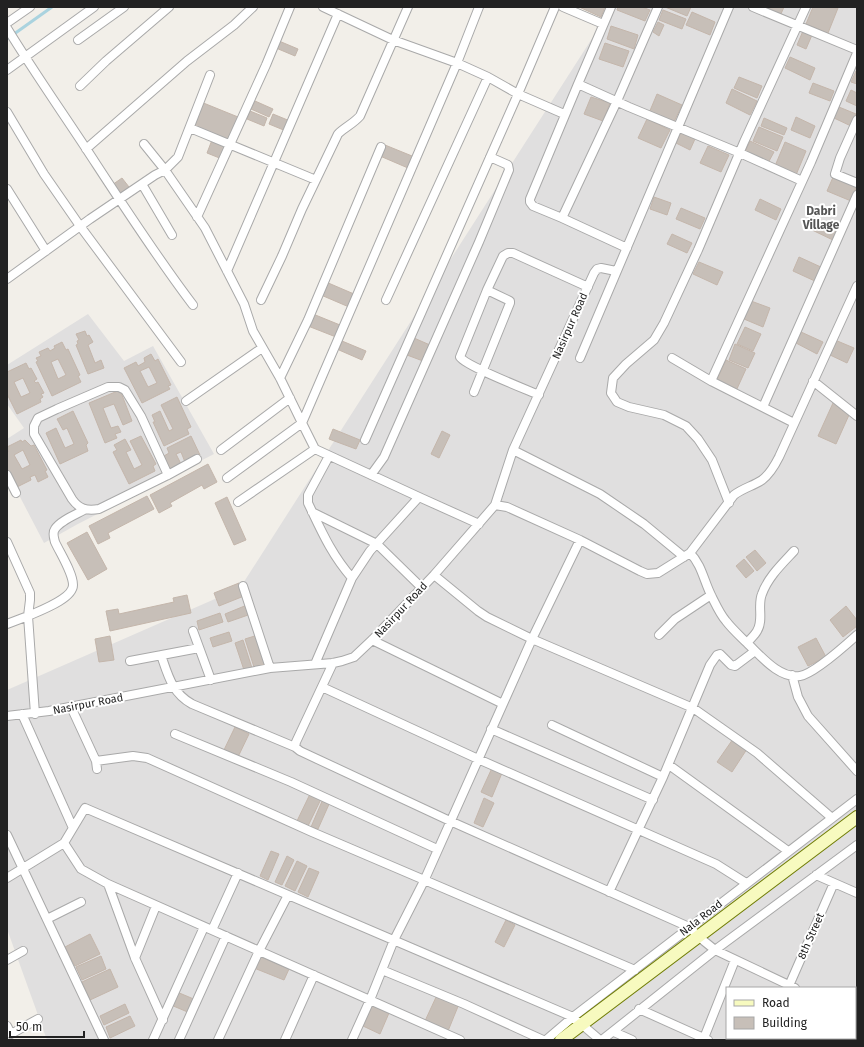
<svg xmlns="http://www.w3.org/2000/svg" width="864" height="1047" font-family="'Fira Sans',sans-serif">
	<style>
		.residential { fill: #e0dfdf; fill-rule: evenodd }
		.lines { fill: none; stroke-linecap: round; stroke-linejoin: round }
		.stream { stroke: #aad3df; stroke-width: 3 }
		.building { fill: #c7bfb8; stroke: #c4b6ab; fill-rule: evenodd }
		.street-casing { stroke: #a9a9a9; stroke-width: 10 }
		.secondary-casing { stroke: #707d05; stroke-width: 14 }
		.street { stroke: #fff; stroke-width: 8 }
		.secondary { stroke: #f7fabf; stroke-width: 12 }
		.labels { text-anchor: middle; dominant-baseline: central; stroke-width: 4; stroke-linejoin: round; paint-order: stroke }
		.street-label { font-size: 11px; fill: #222; stroke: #fff }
		.neighbourhood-label { font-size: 12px; font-weight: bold; fill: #555; stroke: #fff }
	</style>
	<rect width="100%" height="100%" fill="#f2efe9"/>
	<path class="residential" d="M609,7H857V1040H47L7,929V690L240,588L600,26ZM727,988H855V1038H727Z
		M88,314L124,361L153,346L214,454L76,525L44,543L7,472V439L24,428L7,404V365Z"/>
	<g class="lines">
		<path class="stream" d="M7,39L52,7"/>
	</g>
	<path class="building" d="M579,7H605L601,17Z
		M618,7H642L650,10L645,21L617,10Z
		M665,7H691L687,16Z
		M767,7H784L780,16L766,10Z
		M813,7L838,8L828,33L806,24Z
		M663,10L686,19L682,29L659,20Z
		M692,12L715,22L710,35L686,25Z
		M658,22L664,25L659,36L653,32Z
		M611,26L638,35L634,49L607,39Z
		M803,31L812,35L806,49L797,45Z
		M279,41L298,49L295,56L276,48Z
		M605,43L629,51L623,67L599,59Z
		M790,57L815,68L810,80L785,68Z
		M856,71L857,72V84L851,82Z
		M739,77L762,86L757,98L734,88Z
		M813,83L834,91L830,101L809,93Z
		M732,89L757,101L750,115L726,103Z
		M851,90L857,93V106L846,101Z
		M657,94L682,105L673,124L649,113Z
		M591,97L610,103L603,121L584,114Z
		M255,101L273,109L269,117L251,109Z
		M201,102L238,117L229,141L192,126Z
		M839,107L856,114L851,126L834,118Z
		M250,111L267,118L264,126L247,119Z
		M273,114L290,121L286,131L269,124Z
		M796,117L815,126L810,138L791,130Z
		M764,118L787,128L784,135L761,126Z
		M647,119L670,130L661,148L638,138Z
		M759,127L783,137L777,151L753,141Z
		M681,132L695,139L690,150L676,143Z
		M212,140L227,146L222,159L207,153Z
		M750,141L774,152L768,163L745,152Z
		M785,142L806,151L796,175L775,166Z
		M385,145L412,156L408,168L380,156Z
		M708,146L729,155L721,172L700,163Z
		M834,175L857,185L851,201L827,191Z
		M122,178L129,187L118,195L112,185Z
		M654,197L671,203L667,215L650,209Z
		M760,199L781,209L776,220L755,210Z
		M681,208L705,218L700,229L676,219Z
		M816,218L841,229L835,241L810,229Z
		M672,234L692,243L687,253L667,244Z
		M799,257L823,268L817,282L793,271Z
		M699,262L723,272L717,285L693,274Z
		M326,282L354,294L349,307L321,295Z
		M751,301L770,308L763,327L744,319Z
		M313,314L340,325L336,337L308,326Z
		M745,327L761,334L753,351L737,344Z
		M85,331L87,336L89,335L93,342L88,345L95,363L101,360L104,368L88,374L76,345L78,344L77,341L79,340L76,334Z
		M801,332L823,342L817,354L796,343Z
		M414,338L430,345L423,361L407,355Z
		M835,340L854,348L847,363L828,354Z
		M342,341L366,351L362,360L339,350Z
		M62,342L66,350L68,349L80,375L78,376L81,382L52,396L36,362L38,361L36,358L41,356L39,352L48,348L50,351L55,348L54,346ZM58,359L66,375L58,379L51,362Z
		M735,344L755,353L748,368L729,360Z
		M151,354L155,361L158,359L171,385L168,386L170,389L142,403L124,368L136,362L138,366L145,362L144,358ZM149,367L157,383L148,387L140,371Z
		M726,360L746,369L736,391L716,382Z
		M26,363L29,369L31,368L37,379L34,381L36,383L38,382L44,393L41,394L43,397L40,399L41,402L17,414L7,394V372ZM23,378L30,393L21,397L14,382Z
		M120,390L132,421L123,425L114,404L103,408L111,428L118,426L121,432L115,434L117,438L105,443L89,403Z
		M177,397L191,427L187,429L189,434L164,446L153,422H155L152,415L160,411L169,431L173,429L161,405Z
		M833,403L849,415L836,444L818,436Z
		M73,411L88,443L86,445L88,451L60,464L46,433L56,428L65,448L74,444L67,428L63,430L57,419Z
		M333,429L360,440L356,449L329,439Z
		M442,431L450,435L439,458L431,454Z
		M141,436L156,464L153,466L155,471L129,484L113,452L117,450L114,445L125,439L131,450L126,452L134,469L142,465L130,441Z
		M191,436L200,455L185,462L181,452L176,454L181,464L170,470L164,456L169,453L167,448Z
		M21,440L22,442L25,440L31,446L34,445L47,470L45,471L48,477L38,482L35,475L30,477L31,480L17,487L7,469V453L8,452L7,447ZM23,450L30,465L22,469L14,455Z
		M208,464L217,482L204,489L202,485L170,503L172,506L159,513L150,495Z
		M147,496L154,509L108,533L110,538L98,544L89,526Z
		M227,497L246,540L234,545L215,503Z
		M87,532L107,569L88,580L67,543Z
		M755,550L766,563L757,571L746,557Z
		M744,559L754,571L746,578L736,566Z
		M239,583L244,596L219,606L214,593Z
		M187,595L191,613L110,631L106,611L118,609L119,614L174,602L173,598Z
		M247,605L251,614L228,622L225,614Z
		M846,606L857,620V626L843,637L830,620Z
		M220,613L223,622L199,630L197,621Z
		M229,632L232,641L213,647L210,638Z
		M258,635L266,664L254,667L245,639Z
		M110,636L114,660L99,662L95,639Z
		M816,638L826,657L808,666L798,647Z
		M243,640L252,668L244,670L235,643Z
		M235,727L249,734L237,759L223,752Z
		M733,739L747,749L732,772L717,762Z
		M492,768L502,773L492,797L481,792Z
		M310,794L321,799L308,826L297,821Z
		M484,798L494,803L483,827L474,823Z
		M323,799L330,802L318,829L311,827Z
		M271,851L279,854L268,880L260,876Z
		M287,856L294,860L282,885L275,882Z
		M297,861L307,866L295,891L285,886Z
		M309,868L319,872L308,897L298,892Z
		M506,920L515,925L504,947L495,942Z
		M90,934L100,954L75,966L65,947Z
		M101,956L106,969L82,980L76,967Z
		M259,956L289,969L284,980L254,968Z
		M110,969L118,987L90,1000L82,982Z
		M177,992L196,1000L190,1013L171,1005Z
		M437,995L459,1004L448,1031L425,1021Z
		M125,1004L129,1013L104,1025L100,1016Z
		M372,1005L389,1013L380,1034L363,1026Z
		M130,1016L135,1026L110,1038L106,1027Z
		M855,1019L857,1020V1040H852L847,1038H855Z"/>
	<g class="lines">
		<g class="street-casing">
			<path id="street" d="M323,7L393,40L457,63L479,7
				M563,7L603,24
				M658,7L617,101L562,218L533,206L530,202V199L578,84L629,107L740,153L802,181
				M753,7L857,50
				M7,23L30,7
				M7,28C32,69 60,109 87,150C121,202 155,255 193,305
				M78,40L124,7
				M7,70L94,7
				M578,84L611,7
				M80,86L106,61L169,7
				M7,112L44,174L80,226L181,362
				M857,120L840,158L835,174L857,183
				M190,128L316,180
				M144,144L165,170L205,228L244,304L253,331L280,378L302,423L457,63L488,77L518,94L564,114
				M86,149L187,61L234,25L253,7
				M142,184L172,235
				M7,189L46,251
				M197,217L266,65L290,7
				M562,218L627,248
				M227,271L338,14
				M7,279L90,219L155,175L165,170L178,157L210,75
				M261,300L282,256L302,209L338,134C345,127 353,124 360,116L408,7
				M386,300L488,77
				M580,358L729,7
				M672,358L711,381L794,423
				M280,378L308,320L381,147
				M711,381L811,162L857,53
				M813,381L857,416
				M474,392L510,303V301L487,290
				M539,395C525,389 466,366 460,357L487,290L503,256L508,253H513L588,287
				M186,401L262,348
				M763,407L857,195
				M365,440L518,94L555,7
				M221,450L290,398
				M513,450L600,494L644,524L684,557
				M329,456L308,495V503C321,530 331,554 352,578
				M7,475L16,493
				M168,475L141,416L125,390L119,387H108L57,409L38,418L34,426V434L72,499C79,509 86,511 99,509L168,475L197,459
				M371,475L384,457L479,242L509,170L508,165L490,157
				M227,478L302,423L315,449L238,502
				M419,497L479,524
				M729,503L712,460L698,439L686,426L664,415L629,407L617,402L611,393L613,378L626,364L654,340L664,323L698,250L744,142L806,7
				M495,505L507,507L580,540L640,571L647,574L658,573L690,553L734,495C743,488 753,486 762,480C770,474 775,465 779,457L857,286
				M312,512L377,544L422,588
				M7,542L30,593V600L28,616
				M690,553C702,565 704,582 712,597C716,605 720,614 726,621C732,629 740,636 747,643C760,655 779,679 800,676C813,674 847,644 857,635
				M434,575L478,611L487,617L532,639L693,708L757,753L832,818
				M243,586L270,668
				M28,616C39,611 73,599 73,585C73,573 60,553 55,542C54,538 52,533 55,529C60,521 75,515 84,510
				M7,624L28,616L35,714
				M193,631L211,680
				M659,635L675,619L711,595
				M372,640L503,704
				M747,643C750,639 755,635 757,631C764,620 757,605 762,594C768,577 782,564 794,551
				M161,655C168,675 172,693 192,704L295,747
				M130,661L199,648
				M333,663L296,742L295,747L300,751L450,821L689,927L699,937L715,950L795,988
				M315,664L352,578L370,551L419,497L315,449
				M792,675L798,697L808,716L857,771
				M322,687L478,759L716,864L746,883
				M71,707L96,761L97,769
				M7,716L49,711L270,668L333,663L342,661L354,657L372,640L434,575L495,505L513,450L594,273L597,269L601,268L616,271
				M552,725L663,777
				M491,729L653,800
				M175,734L291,782L437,849
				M96,761L133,756L147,758L312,832L635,970
				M669,765L788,851
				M73,828L85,808L573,1017L600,1040
				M7,835L104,1040
				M64,843L81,869L108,884L460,1040
				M816,875L857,893
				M7,878L64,843L73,828L22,714
				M108,884L135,958L163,1020
				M609,892L663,777L710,665L717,655L720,654L731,665L735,666L755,651
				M47,919L81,902
				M212,930L238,873
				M135,958L156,906
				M7,960L23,951
				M382,970L464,1004L543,1040
				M788,988L834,883
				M855,1005L857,1001
				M639,1009L708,1040
				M855,1016L857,1017
				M7,1026L11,1034L38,1019
				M614,1032L632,1040
				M704,1038L735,960
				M153,1040L204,927
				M179,1040L226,936
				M218,1040L259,951L288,895
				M285,1040L314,975
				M352,1040L370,1000L394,940L424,881L532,639L580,540
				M546,1040L573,1017L857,799
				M602,1040L715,950L857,845
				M764,1040L765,1038
				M839,1040L840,1038"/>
		</g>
		<g class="secondary-casing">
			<path id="secondary" d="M561,1040L857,817"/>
		</g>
		<use href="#street" class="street"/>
		<use href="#secondary" class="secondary"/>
	</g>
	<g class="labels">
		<g class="street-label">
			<text transform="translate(570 326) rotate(-66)">Nasirpur Road</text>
			<text transform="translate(401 610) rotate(-47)">Nasirpur Road</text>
			<text transform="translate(88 704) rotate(-11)">Nasirpur Road</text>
			<text transform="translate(701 918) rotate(-38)">Nala Road</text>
			<text transform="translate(811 936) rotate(-66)">8th Street</text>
		</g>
		<g class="neighbourhood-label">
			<text x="821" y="211">Dabri<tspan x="821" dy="14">Village</tspan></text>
		</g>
	</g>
	<rect width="864" height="1047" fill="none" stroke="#222222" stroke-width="16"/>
	<rect x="726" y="987" width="130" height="52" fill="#ffffff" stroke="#a7a7a7"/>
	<rect x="734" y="1000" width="20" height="6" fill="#f7fabf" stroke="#a7a7a7"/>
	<text x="762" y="1007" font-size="12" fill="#222222">Road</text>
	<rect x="734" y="1017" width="20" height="12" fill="#c7bfb8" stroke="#a7a7a7"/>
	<text x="762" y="1027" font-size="12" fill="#222222">Building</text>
	<path d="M10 1031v6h74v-6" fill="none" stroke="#222222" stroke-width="2"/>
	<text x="16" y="1031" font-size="12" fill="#222222" stroke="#ffffff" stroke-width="3" paint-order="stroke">50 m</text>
</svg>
